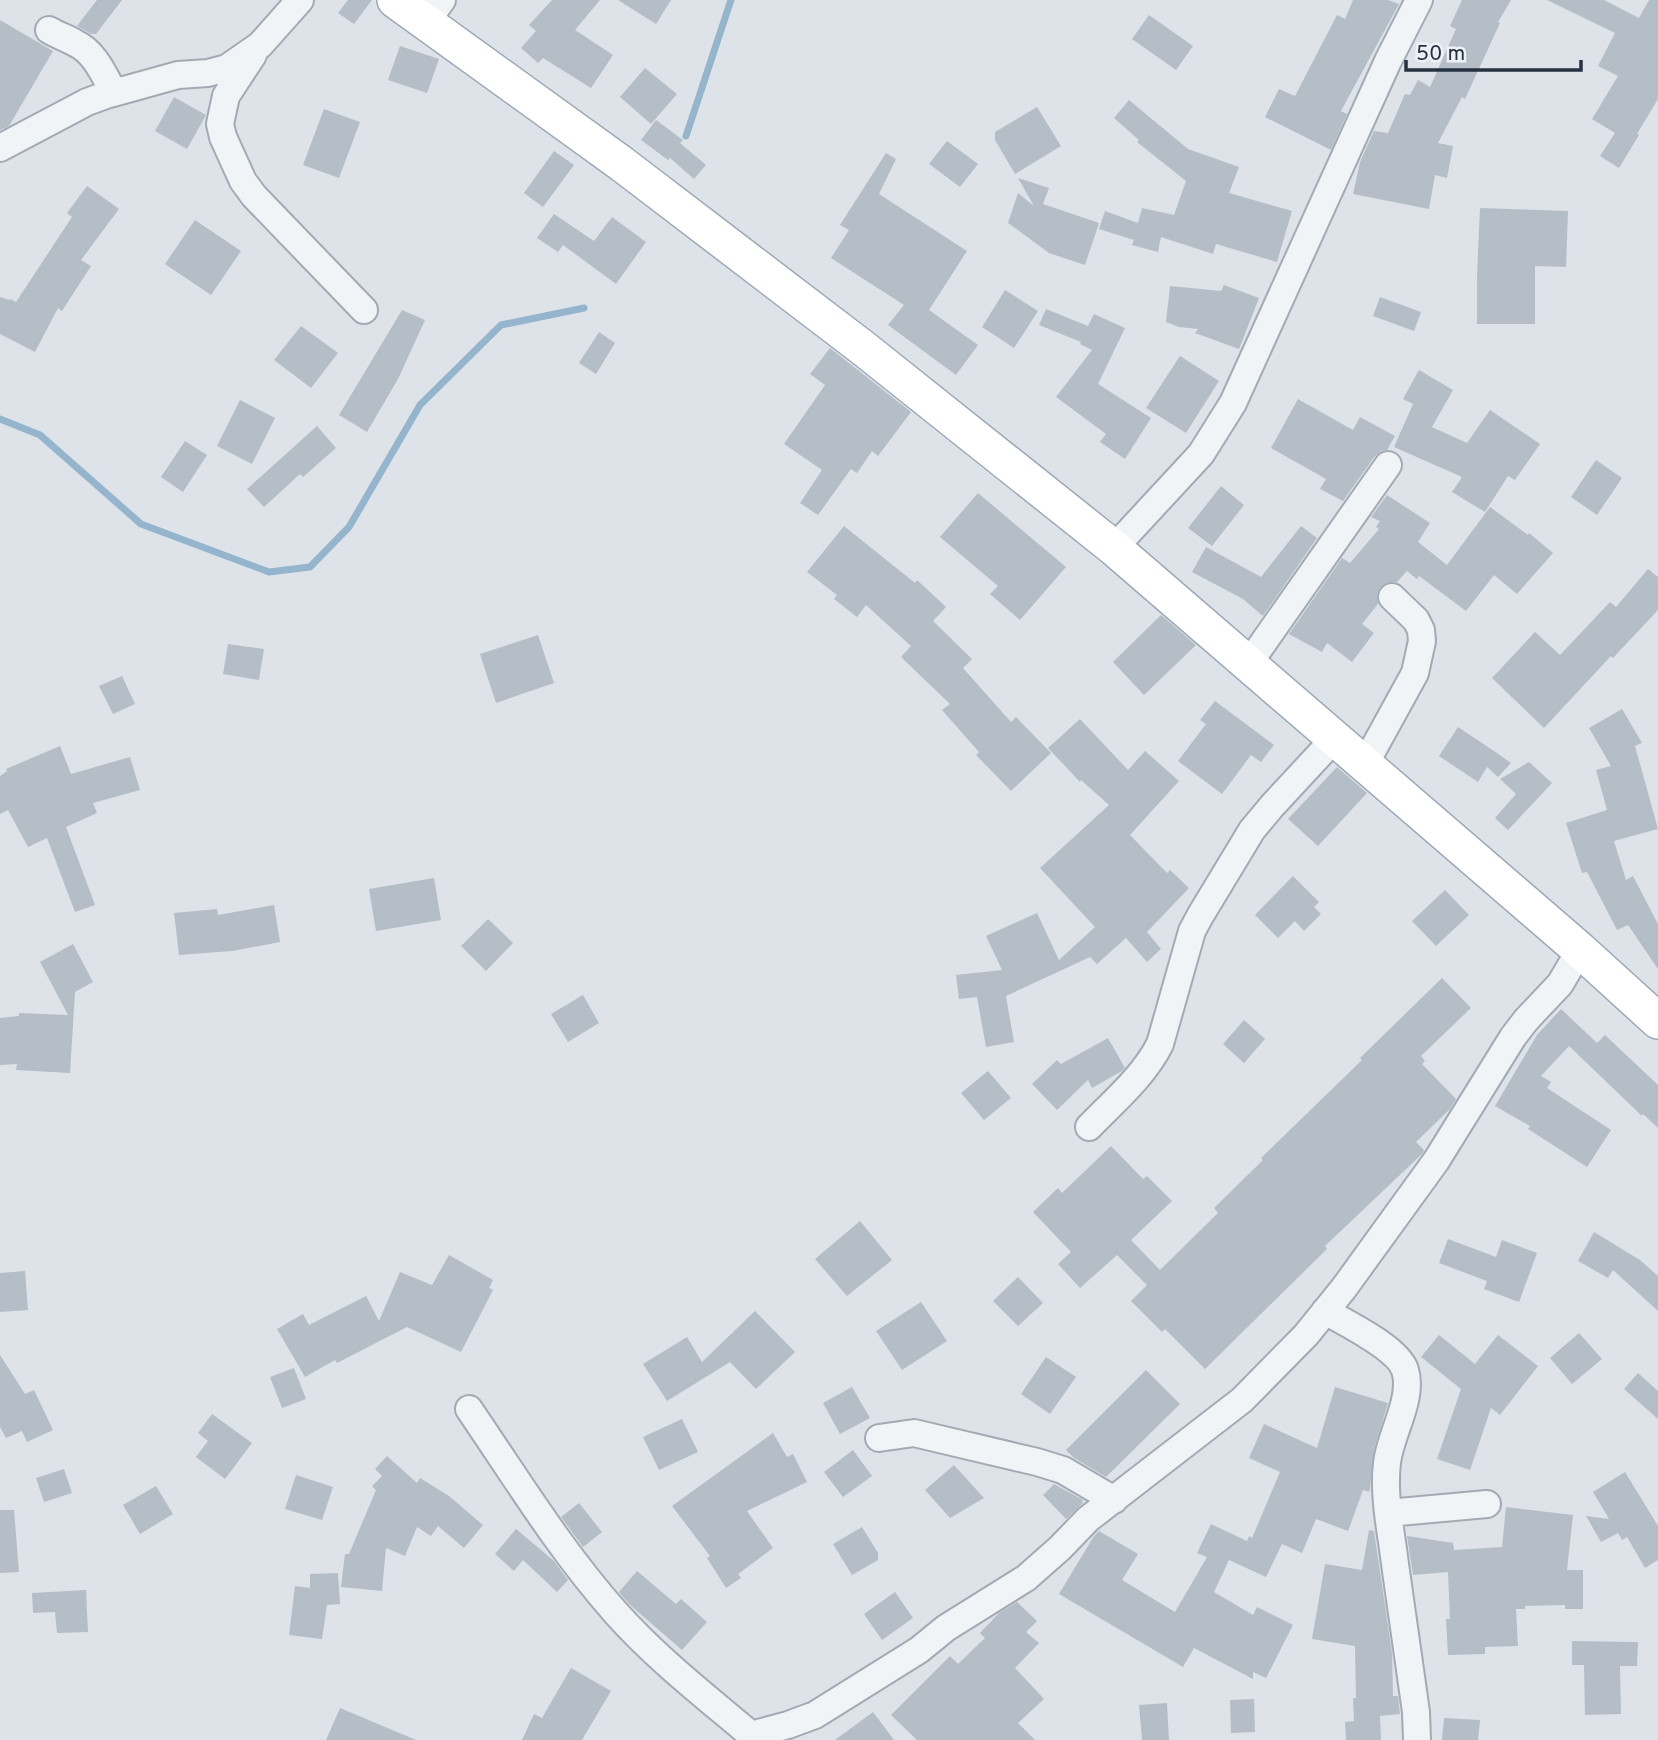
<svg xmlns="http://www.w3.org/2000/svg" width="1658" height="1740" font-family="Overpass,sans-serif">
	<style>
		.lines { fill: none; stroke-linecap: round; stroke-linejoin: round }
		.stream { stroke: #95b5cd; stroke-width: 7 }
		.building { fill: #b5bdc6 }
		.minor-casing { stroke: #a3aab3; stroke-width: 30 }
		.major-casing { stroke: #9ca8b6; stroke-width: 38 }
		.minor { stroke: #f1f4f7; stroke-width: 26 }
		.major { stroke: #fff; stroke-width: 35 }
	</style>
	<rect width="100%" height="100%" fill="#dee3e9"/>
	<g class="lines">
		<path class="stream" d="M686,136L731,0
			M0,419L40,435L141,524L269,572L310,567L349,527L420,405L501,325L584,308"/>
	</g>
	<path class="building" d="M97,0H122L96,34H91L77,26Z
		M348,0H372L354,24L338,13Z
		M552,0H600L575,30L613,55L591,88L543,58L538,63L521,48L536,31L529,25Z
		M618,0H671L656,24Z
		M1353,0H1388L1399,4L1341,111L1347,114L1331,150L1265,117L1279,89L1295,96L1337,15L1345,19Z
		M1462,0H1511L1498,22L1500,23L1465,99L1462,97L1438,143L1453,146L1447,178L1435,175L1429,209L1353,194L1360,162L1374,131L1388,133L1405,94L1410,95L1418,80L1430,87L1456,29L1450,26Z
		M1547,0H1604L1639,18L1649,0H1658V99L1637,134L1639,135L1619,168L1600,156L1615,133L1592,119L1618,76L1598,66L1615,33Z
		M1149,15L1193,46L1176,70L1132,39Z
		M0,20L53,51L9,126L0,130Z
		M400,46L439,59L427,93L388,80Z
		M645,68L677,94L651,124L620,97Z
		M174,97L206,115L187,149L155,131Z
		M1129,100L1188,149L1239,167L1229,193L1292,211L1277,262L1216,244L1213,254L1161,237L1158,252L1132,245L1134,240L1099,229L1105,211L1138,223L1142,208L1174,215L1186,181L1137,142L1139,140L1114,118Z
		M1037,107L1061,146L1015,174L995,140V132Z
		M324,109L360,122L339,178L303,165Z
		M656,120L683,140L680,143L706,165L694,179L670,158L668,160L641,140Z
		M947,141L978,164L960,187L929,164Z
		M554,151L574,165L543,207L524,193Z
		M886,153L896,159L879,194L967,251L929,310L978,345L956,375L888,325L904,305L831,258L849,230L840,225Z
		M1018,178L1049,188L1043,204L1099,223L1085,265L1049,253L1008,223L1018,193L1034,206Z
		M87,186L119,209L81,260L91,266L62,311L58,308L35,352L0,334V297L10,300L11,299L16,302L72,217L67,213Z
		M1480,208L1568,211L1566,267L1535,266V324H1477V275Z
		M554,214L594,241L612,217L646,242L616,284L563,245L558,252L537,238Z
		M195,220L241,251L211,295L165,264Z
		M1224,285L1259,298L1239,349L1195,333L1198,329L1179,327L1166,322L1170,286L1221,291Z
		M1005,290L1038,311L1014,348L982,327Z
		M1380,297L1421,312L1414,331L1373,316Z
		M1046,309L1088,326L1094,314L1125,328L1098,384L1151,418L1125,459L1100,442L1106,434L1056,397L1092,350L1080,344L1081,342L1039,325Z
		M402,310L425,320L398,379L367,432L339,415Z
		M301,326L338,353L311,388L274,360Z
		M599,332L615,343L596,374L579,363Z
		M830,348L911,412L878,456L872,451L857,473L851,469L818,515L800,503L822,470L784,444L825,385L810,374Z
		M1180,356L1219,381L1186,433L1146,408Z
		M1419,370L1453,390L1432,427L1467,443L1490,410L1540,444L1515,480L1508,476L1485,512L1452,492L1462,477L1394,447L1413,404L1403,399Z
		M1298,399L1353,430L1360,417L1395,436L1387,450L1381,451L1375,456L1343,501L1320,489L1326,479L1271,448Z
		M240,400L275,418L252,464L217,446Z
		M317,426L336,448L303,477L300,474L264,507L247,489Z
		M185,441L207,455L183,492L161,477Z
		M1596,460L1622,478L1597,515L1571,497Z
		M1221,486L1244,505L1212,546L1188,528Z
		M978,493L1066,567L1020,620L990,594L998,586L940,537Z
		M1387,495L1430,523L1418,542L1447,565L1490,507L1528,535L1529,533L1553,553L1517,594L1494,575L1466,611L1419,576L1417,579L1407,571L1397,582H1388L1380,587L1377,594L1378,604L1362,624L1374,633L1352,662L1327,643L1322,652L1289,634L1342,558L1350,563L1379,529L1376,527L1380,521L1371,517Z
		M844,526L915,583L917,580L946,607L933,621L972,659L963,668L1011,722L1016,717L1051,753L1011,791L976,755L979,752L942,710L950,704L901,657L911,646L866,605L857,617L834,599L837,595L807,572Z
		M1301,526L1317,538L1263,616L1243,599L1192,572L1206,547L1261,577Z
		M1648,569L1658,577V610L1613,658L1611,656L1544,728L1492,678L1535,632L1560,655L1610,602L1616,607Z
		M1161,615L1196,645L1144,695L1113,662Z
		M538,635L554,683L496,703L480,654Z
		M228,644L264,649L259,680L223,674Z
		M122,676L135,704L113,714L99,686Z
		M1215,701L1274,745L1261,762L1251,755L1222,794L1178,761L1206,724L1200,720Z
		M1622,709L1642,743L1635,746L1658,829L1614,841L1626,880L1633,876L1658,924V969L1628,925L1617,930L1587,872L1582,873L1566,823L1607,810L1596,770L1611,766L1589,728Z
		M1080,719L1128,770L1145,751L1179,781L1130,835L1167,873L1170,870L1189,888L1147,932L1161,949L1147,962L1126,938L1097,964L1090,957L1006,996L1014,1042L986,1047L977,997L959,999L956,975L1002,970L986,936L1037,913L1059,960L1095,927L1040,868L1109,805L1081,780L1080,782L1048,748Z
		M1458,727L1497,753L1511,763L1498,777L1487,767L1478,782L1439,756Z
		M60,746L71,774L130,757L140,790L93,803L97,813L66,827L95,905L75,912L47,838L28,847L8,810L0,814V776L7,771L6,769Z
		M1529,762L1552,783L1508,830L1495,818L1516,794L1500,779Z
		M1337,767L1367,793L1318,846L1288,819Z
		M1293,876L1319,902L1314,907L1321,914L1304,931L1295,921L1278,938L1255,915Z
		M434,878L441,920L376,931L369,889Z
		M1445,890L1469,915L1436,946L1412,921Z
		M274,905L280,942L232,951L179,955L174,913L217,909L218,915Z
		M488,919L513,943L486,971L461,946Z
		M73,944L93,982L75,992L70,1073L16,1070L17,1064L0,1065V1018L19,1016V1013L68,1015L40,962Z
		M1442,978L1471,1008L1421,1056L1425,1061L1422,1064L1456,1099L1450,1109L1416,1142L1424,1150L1423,1153L1325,1246L1327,1249L1205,1369L1165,1329L1162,1332L1131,1301L1147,1285L1117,1255L1080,1288L1058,1264L1071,1252L1033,1212L1058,1188L1062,1193L1111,1146L1143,1179L1147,1176L1172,1201L1131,1240L1160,1270L1218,1213L1214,1208L1263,1160L1261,1158L1362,1060L1360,1058Z
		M583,995L599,1023L568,1042L551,1014Z
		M1561,1009L1597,1043L1605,1035L1658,1085V1128L1643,1114L1642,1116L1569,1046L1541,1076L1551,1082L1547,1088L1611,1130L1587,1167L1528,1129L1530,1126L1495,1106L1537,1035Z
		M1244,1020L1265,1039L1244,1063L1223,1044Z
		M1108,1038L1125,1068L1122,1071L1092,1088L1088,1080L1057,1110L1032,1084L1057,1060L1061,1064Z
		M988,1071L1011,1098L984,1120L961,1093Z
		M860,1221L892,1260L847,1296L815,1259Z
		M1594,1232L1640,1260L1658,1276V1311L1613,1270L1608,1278L1578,1261Z
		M1448,1239L1496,1257L1502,1240L1537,1253L1519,1302L1484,1289L1487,1281L1439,1263Z
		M449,1255L493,1280L489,1288L493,1290L461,1352L407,1327L337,1363L335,1360L305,1377L277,1329L303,1314L309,1325L366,1296L379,1321L400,1272L432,1285Z
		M25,1271L28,1310L0,1312V1273Z
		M1018,1277L1043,1303L1018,1326L993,1301Z
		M921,1302L947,1341L902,1370L876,1331Z
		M755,1311L795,1352L756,1389L730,1362L667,1401L643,1364L687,1337L702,1362Z
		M1579,1333L1602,1359L1572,1384L1550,1358Z
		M1439,1335L1475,1364L1498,1335L1538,1366L1500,1415L1491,1408L1470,1470L1437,1459L1461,1389L1421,1357Z
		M0,1355L25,1394L34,1390L53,1430L27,1442L22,1431L6,1438L0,1427Z
		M1046,1357L1076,1377L1050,1414L1021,1394Z
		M294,1368L306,1399L282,1408L270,1377Z
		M1146,1370L1180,1404L1106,1477L1074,1458L1066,1450Z
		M1638,1373L1658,1391V1419L1624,1389Z
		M852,1387L870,1418L840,1434L823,1403Z
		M1335,1387L1388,1403L1374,1449L1370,1488L1369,1492L1363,1490L1348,1531L1316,1519L1302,1553L1282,1544L1266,1577L1229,1560L1214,1592L1253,1615L1257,1607L1293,1625L1266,1678L1253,1672V1679L1194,1648L1183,1667L1059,1594L1094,1536L1099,1531L1138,1554L1122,1580L1175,1612L1207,1557L1197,1553L1211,1524L1247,1541L1249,1536L1252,1538L1280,1472L1249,1458L1264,1424L1317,1448Z
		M212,1414L252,1443L225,1479L196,1457L208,1441L198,1433Z
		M682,1419L698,1452L659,1470L643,1437Z
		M773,1433L787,1457L793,1454L807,1482L747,1511L773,1548L738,1574L741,1578L726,1588L707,1558L710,1556L672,1506Z
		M853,1450L872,1476L843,1497L824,1472Z
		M387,1456L417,1483L420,1478L449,1496L483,1525L464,1548L438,1526L431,1536L417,1527L405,1556L386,1548L382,1591L341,1587L345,1554H349L376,1490L372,1486L382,1476L375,1469Z
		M954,1465L984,1498L950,1518L925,1490Z
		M64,1469L72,1493L44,1502L36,1478Z
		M1625,1472L1658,1526V1560L1645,1568L1627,1537L1622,1540L1618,1533L1601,1542L1586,1516L1609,1519L1593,1492Z
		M296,1475L333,1487L322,1520L285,1509Z
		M1054,1484L1083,1500L1082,1501L1083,1503L1066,1519L1043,1495Z
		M156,1486L173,1514L140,1534L123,1505Z
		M579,1503L602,1532L583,1547L561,1517Z
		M1506,1507L1573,1515L1567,1570H1583V1609H1565V1605L1525,1606V1609H1516L1518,1646L1485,1647V1654L1448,1655L1446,1619H1450L1448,1572L1413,1575L1407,1536L1453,1543L1454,1550L1502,1547Z
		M0,1510H14L19,1572L0,1573Z
		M862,1527L878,1553V1560L852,1575L833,1544Z
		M516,1529L554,1561L568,1580L557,1592L523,1560L514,1571L495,1554Z
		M1369,1530L1374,1531L1392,1653L1393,1696H1398L1400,1714L1380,1716L1381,1740H1346L1345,1722L1354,1721L1353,1698H1356L1355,1646L1312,1639L1325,1564L1362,1570Z
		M637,1571L676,1604L681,1599L707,1622L682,1650L630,1605L619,1592Z
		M338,1573L340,1604L327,1605L322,1639L289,1635L295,1586L310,1588V1574Z
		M86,1590L88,1632L57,1633L55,1612L33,1613L32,1593Z
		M895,1592L913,1618L882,1640L864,1614Z
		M1017,1602L1037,1621L1026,1632L1039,1643L1015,1668L1044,1699L1018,1723L1035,1740H917L891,1715L950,1656L958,1664L985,1638L980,1633L999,1613Z
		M1572,1641L1638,1642L1637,1666H1620L1621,1714L1585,1715L1584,1665H1572Z
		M571,1668L611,1691L582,1740H522L534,1714L542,1718Z
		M1254,1699L1255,1732L1231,1733L1230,1700Z
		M1167,1703L1169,1740H1142L1139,1705Z
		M340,1708L416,1740H326Z
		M873,1712L894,1740H835Z
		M1444,1718L1480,1720L1478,1740H1442Z"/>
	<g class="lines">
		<g class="minor-casing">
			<path id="minor" d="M426,22L442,0
				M49,30C57,35 67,38 75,43C95,52 104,75 114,93
				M253,55L226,96L220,124L223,137L243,181L254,196L364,310
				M0,148L87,102L106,95L178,75L208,73L227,68L260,45L300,0
				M1114,548L1201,454L1233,403L1388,61L1419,0
				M1249,663L1388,465
				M1365,764L1415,673L1422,641L1421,630L1416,620L1392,597
				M1089,1127C1114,1101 1144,1076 1160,1044L1192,931L1200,916L1252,830L1272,806L1335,738
				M1325,1311C1346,1323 1398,1348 1405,1370C1414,1399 1390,1434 1387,1463C1383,1496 1391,1531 1395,1564C1402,1613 1409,1663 1416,1712L1417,1740
				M469,1409C516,1478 560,1550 616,1613C656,1658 705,1696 751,1735L754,1740
				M879,1438L914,1433L1037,1462L1063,1470L1114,1500
				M1388,1513L1487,1504
				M751,1735L788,1725L815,1715L919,1650L946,1628L1026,1578L1060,1548L1088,1519L1242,1400L1306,1335L1344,1288L1436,1161L1513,1037L1526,1020L1560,984L1580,950"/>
		</g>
		<g class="major-casing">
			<path id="major" d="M395,0L622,164L863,348L1114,548L1580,950L1658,1021"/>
		</g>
		<use href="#minor" class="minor"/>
		<use href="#major" class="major"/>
	</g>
	<path d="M1406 60v10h175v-10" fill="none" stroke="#263241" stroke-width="3.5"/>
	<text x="1416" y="60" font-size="21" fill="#263241" stroke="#edf2f6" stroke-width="5" paint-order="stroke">50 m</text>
</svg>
